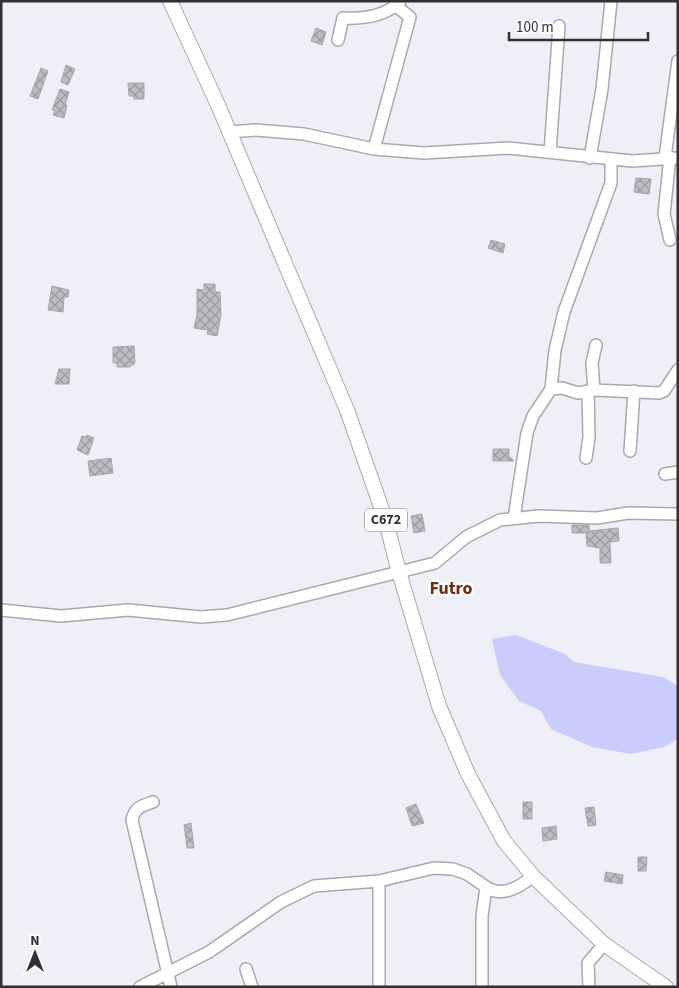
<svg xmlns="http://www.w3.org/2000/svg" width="679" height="988" font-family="'Source Sans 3',sans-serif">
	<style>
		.water { fill: #c8cdfc }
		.building { fill: url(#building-cross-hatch); stroke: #a6a7ae }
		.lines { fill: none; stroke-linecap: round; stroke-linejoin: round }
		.minor-casing { stroke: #a8a9b0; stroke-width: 14 }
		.major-casing { stroke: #a8a9b0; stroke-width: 16 }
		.minor { stroke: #fff; stroke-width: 11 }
		.major { stroke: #fff; stroke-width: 14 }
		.labels { text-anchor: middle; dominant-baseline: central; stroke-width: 5; stroke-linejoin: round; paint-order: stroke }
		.shield { fill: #fdfdff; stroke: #6e6e70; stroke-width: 1 }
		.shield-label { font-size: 14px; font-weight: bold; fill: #303033 }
		.quarter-label { font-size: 18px; font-weight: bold; fill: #6e2e0f; stroke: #fdfdff }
	</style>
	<defs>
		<pattern id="building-cross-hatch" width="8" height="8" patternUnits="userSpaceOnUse" patternTransform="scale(1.25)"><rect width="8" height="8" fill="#bdbec5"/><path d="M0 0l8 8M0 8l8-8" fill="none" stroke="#9a9ba1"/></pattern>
	</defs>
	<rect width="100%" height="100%" fill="#eeeff7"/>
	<path class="water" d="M516,635L565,654L574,662L663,677L678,686V739L664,747L631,754L592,747L551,729L541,711L519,701L500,675L492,639Z"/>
	<path class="building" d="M316,28L326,32L322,45L311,41Z
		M66,65L75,69L68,85L61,82Z
		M41,68L48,71L38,99L30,96Z
		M128,83H144V99H134V96H129Z
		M60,89L69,92L65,105H67L64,118L53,115L55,111L52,110Z
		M636,178L651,179L649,194L634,192Z
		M491,240L505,244L503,253L488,248Z
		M204,284H215V292H220L221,315L217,336L207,334L208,330L194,328L197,315V289L204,290Z
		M52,286L69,290L68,297H64L63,312L48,310Z
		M134,346L135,363L130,367H117V363H113V347Z
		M59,369H70L69,384H55Z
		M87,435L94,438L88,455L77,450L82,436L86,437Z
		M493,449H509V456L514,461H493Z
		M111,458L113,473L90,476L88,461Z
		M422,514L425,531L414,533L411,516Z
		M572,525H589V531L618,528L619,541L610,542L611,563H600V548L587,546L586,533H572Z
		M523,802H532V819H523Z
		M416,804L424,823L412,826L406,808Z
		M594,807L596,825L588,826L585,808Z
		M191,823L194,848H187L184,825Z
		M556,826L557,839L543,841L542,828Z
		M638,857H647L646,871H638Z
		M606,872L623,875L622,884L604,881Z"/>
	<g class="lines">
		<g class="minor-casing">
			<path id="minor" d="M338,40L343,18C363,19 386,17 400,1
				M229,132L256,130L304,134L374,149L424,153L508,148L632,161L678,158
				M374,149L410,17L396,6
				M550,152L559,26
				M665,157L678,61
				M590,158L602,89L611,1
				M670,240L664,214L670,157
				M551,389L562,388L578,393L594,390L659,393L664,391L678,370
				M594,390L592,363L596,345
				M630,451L634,391
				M586,458L589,437L588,391
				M665,474L678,472
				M514,518L527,433L533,416L551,389L555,350L564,312L611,183V159
				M1,610L61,616L128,610L201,617L227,615L435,563L466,537L500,520L538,516L597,518L628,513L678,514
				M153,802C141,806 135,807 132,820L171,987
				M246,969L252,987
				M140,987L209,952L281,902L314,886L379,881L434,868L453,869L467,874L486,887
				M379,987V881
				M482,987V916L486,887C502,898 520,887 533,876
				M589,987L588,963L604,944"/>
		</g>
		<g class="major-casing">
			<path id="major" d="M170,1L218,105L347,410L385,518L399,572L439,706L468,774L504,841L533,876L604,944L666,987"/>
		</g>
		<use href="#minor" class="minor"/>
		<use href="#major" class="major"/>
	</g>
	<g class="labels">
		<rect class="shield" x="365" y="508.5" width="42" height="23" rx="4"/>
		<g class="shield-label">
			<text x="386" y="520">C672</text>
		</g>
		<g class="quarter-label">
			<text x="451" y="588">Futro</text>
		</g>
	</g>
	<rect width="679" height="988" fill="none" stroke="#303033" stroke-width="5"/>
	<g transform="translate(35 953)" stroke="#fdfdff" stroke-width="4" paint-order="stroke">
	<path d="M0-4L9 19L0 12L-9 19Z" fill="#303033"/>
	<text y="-8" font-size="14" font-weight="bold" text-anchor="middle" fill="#303033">N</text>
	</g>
	<path d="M509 32v8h139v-8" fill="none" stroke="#303033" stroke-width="2.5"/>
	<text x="516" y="32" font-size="15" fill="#303033" stroke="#fdfdff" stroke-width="4" paint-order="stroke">100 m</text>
</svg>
